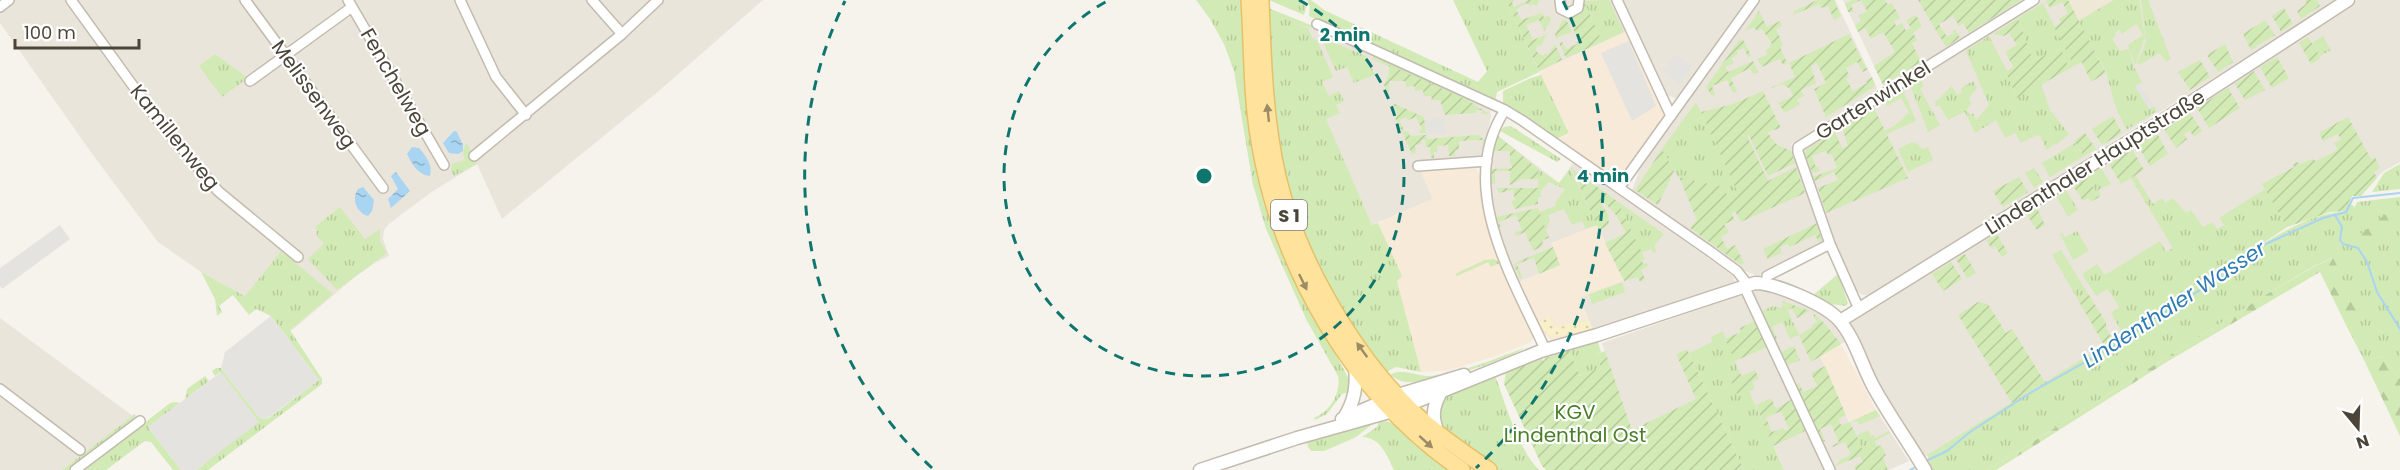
<svg xmlns="http://www.w3.org/2000/svg" width="2400" height="470" font-family="Poppins,sans-serif">
	<style>
		.residential { fill: #eae5da }
		.commercial { fill: #f7ead8 }
		.education { fill: #efe8d6 }
		.grass { fill: url(#grass-tufts) }
		.forest { fill: url(#forest-firs) }
		.sand { fill: url(#sand-dots) }
		.garden { fill: url(#garden-furrows); fill-rule: evenodd }
		.parking { fill: #e5e3e0 }
		.water { fill: url(#water-ripples) }
		.lines { fill: none; stroke-linecap: round; stroke-linejoin: round }
		.stream { stroke: #a9d4f2; stroke-width: 2 }
		.minor-casing { stroke: #c2bbae; stroke-width: 12 }
		.tertiary-casing { stroke: #c2bbae; stroke-width: 15 }
		.primary-casing { stroke: #e6c16a; stroke-width: 18 }
		.minor { stroke: #fff; stroke-width: 9 }
		.tertiary { stroke: #fff; stroke-width: 12 }
		.primary { stroke: #ffe39c; stroke-width: 15 }
		.oneway { fill: #9c8c66 }
		.ring { fill: none; stroke: #0f766e; stroke-width: 3; stroke-dasharray: 10 8 }
		.labels { text-anchor: middle; dominant-baseline: central; stroke-width: 4.5; stroke-linejoin: round; paint-order: stroke }
		.shield { fill: #fff; stroke: #817c74; stroke-width: 1.5 }
		.shield-label { font-size: 18px; font-weight: bold; fill: #4b4439 }
		.street-label { font-size: 20px; fill: #4b4439; stroke: #fff }
		.park-label { font-size: 20px; fill: #4a7f2a; stroke: #fff }
		.water-label { font-size: 21px; font-style: italic; fill: #2e7ab2; stroke: #fff }
		.centre { fill: #0f766e; stroke: #fff; stroke-width: 3 }
		.ring-label { font-size: 18px; text-anchor: middle; font-weight: bold; fill: #0f766e; stroke: #fff; stroke-width: 4.5; stroke-linejoin: round; paint-order: stroke }
	</style>
	<defs>
		<pattern id="grass-tufts" width="24" height="20" patternUnits="userSpaceOnUse" patternTransform="scale(1.5)"><rect width="24" height="20" fill="#d2eab5"/><path d="M3 7l-1-3M5 7V3M7 7l1-3M15 17l-1-3M17 17v-4M19 17l1-3" fill="none" stroke="#b6ca9c"/></pattern>
		<pattern id="forest-firs" width="22" height="20" patternUnits="userSpaceOnUse" patternTransform="scale(1.5)"><rect width="22" height="20" fill="#d2eab5"/><path d="M5 1l3.5 6h-7zM16 11l3.5 6h-7z" fill="#b6ca9c"/></pattern>
		<pattern id="sand-dots" width="8" height="8" patternUnits="userSpaceOnUse" patternTransform="scale(1.5)"><rect width="8" height="8" fill="#f9efc9"/><path d="M2 2h.1M6 6h.1" fill="none" stroke="#d7cead" stroke-width="1.8" stroke-linecap="round"/></pattern>
		<pattern id="garden-furrows" width="10" height="10" patternUnits="userSpaceOnUse" patternTransform="scale(1.5)"><rect width="10" height="10" fill="#d2eab5"/><path d="M-1 1l2-2M0 10L10 0M9 11l2-2" fill="none" stroke="#b6ca9c"/></pattern>
		<pattern id="water-ripples" width="26" height="14" patternUnits="userSpaceOnUse" patternTransform="scale(1.5)"><rect width="26" height="14" fill="#a9d4f2"/><path d="M2 4q2-2 4 0t4 0M15 11q2-2 4 0t4 0" fill="none" stroke="#8caec5"/></pattern>
	</defs>
	<rect width="100%" height="100%" fill="#f6f3ec"/>
	<path class="residential" d="M0,0H763L660,90L502,219L477,164L430,193L389,224L384,230L383,239L389,256L375,263L355,277L291,331L271,310L201,272L158,242L93,155L0,23Z
		M1506,0H1613L1627,31L1539,72Z
		M1620,0H1749L1682,96L1675,98L1666,95Z
		M1759,0H1835L1877,88L1874,95L1791,144L1824,238V243L1758,276L1745,271L1634,194L1632,190L1640,169Z
		M1843,0H2027L1887,87L1883,85Z
		M2040,0H2337L1870,295H1862L1855,289L1838,247L1833,240L1803,155L1804,148Z
		M2358,0H2400V162L2382,172L2361,196H2352L2345,211L2330,212L2287,227L2136,327L1923,458L1881,392L1850,327L1853,320Z
		M1280,18L1327,33L1490,107L1491,116L1483,154L1474,158L1417,163L1433,199L1372,225Z
		M1496,134L1559,183L1573,163L1721,267L1733,276L1735,283L1594,332L1579,297L1624,281L1597,225L1552,243L1560,265L1519,282L1500,240L1492,207L1490,170Z
		M1749,289H1762L1813,308L1836,326L1845,342L1820,356L1849,422L1876,410L1909,461L1889,470H1834Z
		M1740,295L1746,297L1826,470H1784L1771,440L1737,454L1687,349L1676,354L1697,399L1632,430L1602,343Z
		M0,318L133,416L62,470H0Z"/>
	<path class="commercial" d="M1627,31L1663,108L1664,119L1640,153L1621,175L1610,176L1558,142L1560,138L1570,133L1539,72Z
		M1472,167L1477,169L1481,177L1485,213L1492,241L1532,328L1533,338L1531,342L1496,356L1446,371L1421,372L1397,281L1401,276L1378,223L1433,199L1421,171Z
		M1597,225L1624,281L1579,298L1594,332L1551,340L1541,330L1519,282L1560,265L1551,243Z
		M1841,344L1876,410L1850,422L1820,356Z"/>
	<path class="education" d="M2068,0H2114L2078,21Z"/>
	<path class="grass" d="M1196,0H1241V6H1244L1292,272L1352,385V391L1342,394L1327,414L1315,420L1314,418C1331,411 1341,393 1338,376L1306,319L1266,229L1253,185L1234,71L1224,44L1210,19Z
		M1269,0H1302L1306,7L1304,15Z
		M1307,0H1311L1326,11L1478,82L1487,71L1453,0H1506L1539,72L1497,92L1495,102L1309,16L1310,7Z
		M1609,0L1624,32L1602,42L1584,1Z
		M2114,0H2139L2145,37L2135,65L2128,45L2143,35L2136,24L2122,34L2119,30L2115,33L2116,36L2112,39L2120,51L2129,49L2134,67L2142,82L2135,86L2149,109L2154,106L2157,111L2126,130L2114,102L2106,71L2078,21Z
		M2141,0H2148L2171,59L2166,62L2160,53L2139,65L2137,63L2146,42Z
		M2043,3L2074,66L2069,69L2061,48L2033,61L2018,18Z
		M1268,8L1313,26L1312,28L1292,23L1308,28L1313,39L1317,40L1333,77L1322,82L1329,96L1339,91L1344,101L1336,105L1340,113L1326,119L1372,225L1378,223L1402,276L1397,281L1421,372L1396,367L1386,372L1382,368L1347,321L1300,235L1274,132Z
		M1989,36L2007,71L2016,97L2041,84L2050,110L2069,134L2056,145L2055,143L2047,150L2040,136L2037,135L2021,143L2015,133L2005,138L1996,120L1975,133L1965,112L1948,120L1939,105L1936,107L1935,102C1943,96 1946,91 1952,86L1957,95L1962,92L1961,88L1973,81L1977,88L1969,98L1971,104L1967,109L1970,116L1973,113L1976,120L1989,105L1966,51Z
		M2323,36L2331,50L2320,56L2312,43Z
		M1325,39L1366,56L1375,75L1354,83L1347,67L1336,71L1323,42Z
		M215,54L248,78L222,97L199,66Z
		M1374,54L1469,98V101L1372,59Z
		M1541,75L1569,133L1554,140L1503,104V91L1531,78Z
		M1920,79L1924,86L1920,89L1940,125L1928,132L1910,85Z
		M1903,90L1916,121L1887,134L1885,131L1897,124L1909,112L1901,98L1887,106L1885,101Z
		M1696,102L1740,195L1730,200L1723,187L1678,177L1662,149Z
		M1511,126L1561,159L1557,162L1500,131L1504,127Z
		M1912,142L1918,144L1922,149L1928,147L1933,160L1908,172L1898,149Z
		M467,143L477,164L454,176L451,171L452,164L465,160L463,153L465,145Z
		M2075,143L2084,156L2050,177L2042,163Z
		M2400,164V189L2372,192L2384,173Z
		M2034,168L2043,182L2034,188L2025,173Z
		M2101,168L2111,184L2098,190L2101,195L2099,197L2087,177Z
		M1538,169L1559,183L1570,169L1597,225L1586,229L1582,221L1572,225L1564,209L1548,215L1550,220L1546,230L1539,212L1556,206L1555,203L1565,189L1549,182L1540,192L1542,197H1538Z
		M2135,175L2153,204L2162,198L2165,203L2173,198L2186,213L2191,210L2203,227L2212,222L2217,229L2224,225L2219,218L2265,189L2287,227L2250,252C2276,236 2311,213 2343,212L2349,203L2355,207L2357,202L2400,197V379L2382,356L2365,362L2348,329L2365,318L2354,297L2342,287V276L2332,258L2314,266L2267,294L1988,470H1932L1927,455L2113,340L2111,336L2121,331L2111,313L2119,307L2108,289L2096,296L2082,274L2097,264L2105,275L2160,241L2166,252L2173,248L2131,178Z
		M2066,190L2078,210L2068,217L2056,196Z
		M1617,201L1664,234L1654,246L1657,251L1654,253L1651,249L1642,253Z
		M340,207L365,239L380,229V241L387,253L337,290L308,259L324,243L317,237L316,226Z
		M2077,231L2089,251L2073,260L2060,234L2062,233L2065,237Z
		M2061,250L2087,292L2077,298L2052,255Z
		M281,251L333,294L290,330L322,379V384L208,470H196L203,465L220,372L215,376L212,371L216,368H221L259,417L263,419L269,418L319,380L271,316L256,309L249,315L233,295L219,306L222,312L217,316L215,299L201,272L245,296Z
		M1494,259L1500,263L1491,267L1488,262L1457,276L1455,274L1485,260Z
		M1838,274L1848,303L1846,306L1830,304L1812,296Z
		M1622,282L1625,292L1592,304L1589,294Z
		M1783,301L1799,335L1790,339L1782,322L1772,327L1777,338L1773,340L1760,312L1773,306L1782,308Z
		M1723,331L1739,372L1729,377L1738,396L1749,391L1784,470H1744L1689,353L1712,342L1711,337Z
		M1597,340L1601,352L1597,354L1602,368L1580,376L1569,350Z
		M1524,348C1508,361 1428,384 1407,382C1401,382 1395,378 1390,375C1402,367 1416,377 1430,376C1462,373 1494,359 1524,348Z
		M1495,375C1505,403 1518,449 1539,470H1497L1443,430L1437,421L1443,398Z
		M205,376L209,381L185,399L187,389Z
		M175,402L180,403L148,427L181,470H173L151,442L145,441L106,470H84L170,403Z
		M1876,410L1880,416L1859,425L1858,421L1850,422Z
		M135,414L136,419L69,470H62Z
		M1386,421L1397,425L1451,470H1394C1386,454 1381,438 1362,437L1377,427L1379,422Z
		M1374,423L1356,437L1336,446L1324,451H1311L1308,447L1307,442L1310,440Z
		M1868,430L1871,436L1874,435L1875,438L1889,431L1890,433L1875,441L1877,447L1864,453L1856,436Z"/>
	<path class="forest" d="M2387,213L2397,232L2369,248L2361,234Z
		M2333,258L2342,276L2343,287L2354,297L2366,318L2348,329L2320,272L2165,363L1996,470H1988L2267,294L2315,266Z
		M2382,356L2400,379V436L2365,362Z"/>
	<path class="sand" d="M1550,317L1553,325L1562,327L1578,319L1581,323L1589,321L1593,329L1552,337L1546,333L1539,322Z"/>
	<path class="garden" d="M1506,0H1514L1512,2L1514,7L1528,0H1539L1537,6L1533,4L1529,6L1527,3L1516,9L1521,20L1542,13L1544,18L1549,15L1551,20L1544,31L1539,20L1526,25L1533,40L1547,34L1541,46L1538,45L1536,49L1537,52L1543,56L1545,53L1548,55L1555,44L1562,60L1539,71Z
		M1817,0H1834L1841,16L1834,20L1828,6L1821,8L1819,4L1793,15L1794,11Z
		M1852,0H1885L1888,5L1892,3L1900,18L1894,21L1896,26L1902,23L1906,31L1911,28L1906,20L1916,15L1922,26L1913,33L1917,40L1912,43L1921,62L1883,85L1874,66L1895,52L1883,32L1871,39L1865,28L1858,32L1855,25L1861,21L1859,16L1867,11L1861,0L1851,5L1854,12H1848L1845,4Z
		M1918,0H2021L1969,33L1963,23L1959,26L1953,16L1939,24L1947,37L1954,33L1953,31L1955,29L1960,38L1946,47Z
		M2048,0H2068L2106,73L2091,82L2082,62L2074,66L2054,27L2061,22L2059,19L2068,13L2062,2L2050,8L2046,1Z
		M2305,0H2317L2320,6L2301,19L2297,11L2306,4Z
		M1584,1L1602,42L1566,58L1559,43L1562,42L1566,49L1577,44L1578,40L1569,19L1579,12Z
		M2284,8L2293,24L2281,32L2272,16Z
		M1759,11L1767,27L1780,21L1782,26L1776,29L1783,45L1780,47L1787,63L1783,65L1780,59L1762,67L1757,59L1767,55L1766,51L1772,44L1762,29L1757,31L1754,27L1745,31Z
		M2018,18L2033,61L2061,48L2069,69L2017,98L2006,72L2013,67L2005,52L2017,45L2009,33L2004,36L1993,34Z
		M1563,19L1567,21L1572,32L1556,38L1555,35Z
		M2265,20L2275,35L2251,50L2243,34Z
		M1849,34L1866,68L1868,69L1863,72L1857,62L1846,68L1849,76L1846,79L1853,91L1867,83L1866,81L1872,77L1875,85L1874,87L1826,117L1814,89L1826,83L1817,63L1811,66L1816,83L1801,90L1804,96L1797,100L1800,104L1785,113L1778,103L1793,96L1790,89L1783,84L1768,89L1795,77L1789,63Z
		M2308,37L2321,58L2311,64L2299,43Z
		M1740,39L1744,41L1751,56L1748,57L1744,48L1737,51L1738,54L1731,58L1734,63L1725,67L1728,72L1753,61L1758,72L1753,74L1750,68L1731,78L1737,92L1733,93L1727,80L1712,86L1715,95L1712,96L1706,87Z
		M2225,44L2233,62L2218,72L2207,55Z
		M2277,57L2289,78L2272,88L2260,67Z
		M2200,60L2210,77L2190,90L2178,72Z
		M1389,65L1469,101L1489,114H1482L1481,110H1476V113L1445,115L1440,100H1432L1431,96H1424L1423,90L1415,91L1414,86L1406,87L1405,81H1389V95L1384,85L1389,74Z
		M2254,71L2265,90L2245,100L2235,84Z
		M2228,88L2240,108L2209,128L2197,108Z
		M1763,91L1781,128L1767,132L1776,144L1791,151L1795,163L1768,176L1749,135L1747,136L1768,181L1796,167L1805,193L1741,222L1735,211L1731,213L1735,220L1724,224L1729,232L1721,237L1727,249L1735,245L1744,263L1741,265L1690,228L1697,220L1679,177L1723,187L1730,200L1739,195L1701,112L1733,104Z
		M1393,103L1424,117L1426,133H1418L1422,129L1416,117L1408,120L1406,117L1399,120L1405,132L1408,131L1410,136L1426,135L1427,139L1478,135L1485,140L1483,147L1482,140L1459,141V150H1455V156H1449L1448,145L1437,146V152H1434V158H1431L1430,147H1426L1425,140H1421V144L1415,145L1416,153L1412,154L1395,117L1398,115Z
		M1874,108L1908,178L1826,213L1818,188L1838,180L1834,172L1815,181L1813,177L1837,168L1832,154L1828,155L1826,151L1812,156L1816,167H1818L1820,171L1812,173L1805,154L1806,150L1835,132L1842,148L1848,146L1842,127Z
		M2190,113L2202,131L2194,137L2190,131L2184,134L2187,139L2176,148L2164,129Z
		M2113,116L2122,133L2102,145L2092,129Z
		M2348,117L2371,159L2375,157L2380,168L2374,172L2377,178L2361,196H2352L2345,211L2330,212L2287,227L2262,184L2294,167L2293,164L2297,162L2300,164L2312,159L2316,161L2338,150L2334,143L2341,140L2338,134L2323,141L2319,133Z
		M2085,133L2096,149L2084,156L2074,141Z
		M2157,133L2168,154L2150,166L2138,146Z
		M1497,135L1538,169V179H1522L1510,185V171H1495V184H1491L1492,169L1512,168V165L1510,164V151H1494Z
		M1662,149L1674,171L1658,205L1635,190Z
		M2132,149L2144,170L2121,184L2109,164Z
		M1571,168L1617,201L1645,259L1642,260L1643,264L1647,263L1648,266L1641,270L1645,279L1640,282L1638,277L1624,281L1605,243L1626,233L1616,215L1604,202L1601,204L1608,214L1609,225L1599,230Z
		M2019,177L2028,192L2003,207L1993,191Z
		M2087,177L2099,197L2091,202L2088,198L2083,201L2073,186Z
		M1497,188H1538V204L1515,209L1511,201L1515,200L1513,190L1499,193Z
		M1538,208L1549,238L1543,240L1542,247L1534,250L1532,248L1525,232L1516,236L1515,232L1522,230L1516,215L1499,222L1501,227L1499,228L1496,217Z
		M2037,208L2045,225L2037,230L2027,215Z
		M1817,223L1822,241L1819,242L1815,235L1790,247L1787,244L1780,247L1782,253L1768,259L1763,249Z
		M1997,234L2008,253L2002,257L1995,246L1991,248L1986,240Z
		M1553,247L1560,265L1539,274L1534,258L1517,264L1522,277L1520,279L1514,265L1517,262Z
		M1965,254L1976,273L1967,278L1956,259Z
		M1951,262L1962,279L1943,291L1932,274Z
		M2087,292L2106,322V328L2113,340L2104,345L2077,298Z
		M1783,301L1810,311L1797,318L1792,308L1788,310Z
		M1978,302L1988,304L2006,333L2012,329L2045,382L2012,403L1958,315Z
		M1812,312L1825,324L1841,344L1811,362L1799,335L1813,327L1812,325L1817,322Z
		M1755,321L1767,347L1735,361L1725,339L1741,332L1740,328Z
		M1794,346L1800,360L1786,366L1779,353Z
		M1687,349L1744,470H1546L1542,466L1504,384L1506,372L1542,359L1544,361L1545,358L1569,350L1580,376L1601,368L1597,354L1605,351L1632,430L1696,399L1676,354Z
		M1825,366L1846,415L1838,419L1841,425L1850,422L1864,453L1881,445L1886,455L1883,457L1888,470H1856L1854,466L1863,462L1860,456L1833,467L1839,462V460L1851,455L1845,442L1833,447L1832,446L1839,442L1831,424L1820,429L1825,441L1822,442L1795,385L1799,383L1803,392L1817,386L1811,373Z
		M1755,370L1759,379L1752,382L1755,389L1738,396L1729,377L1739,372L1742,376Z
		M1771,398L1776,409L1792,399L1807,430L1773,446L1756,405ZM1781,411L1789,429L1785,431L1783,428L1772,432L1766,418Z"/>
	<path class="parking" d="M1629,41L1656,106L1632,121L1601,53Z
		M1675,54L1692,66L1680,84L1663,71Z
		M2140,83L2154,106L2149,109L2135,86Z
		M1444,118L1446,133L1426,135L1425,120Z
		M60,225L70,239L2,289L0,286V268Z
		M271,316L319,380L268,418L263,419L259,417L221,368L225,352Z
		M221,372L259,422L196,470H181L148,427Z"/>
	<path class="water" d="M454,131L457,132L463,145V151L458,154L449,153L443,143Z
		M412,147L419,148C426,156 433,165 430,176C418,175 412,164 407,154Z
		M396,172L410,191L391,208L388,199L398,189L391,176Z
		M363,187L374,200L372,211L368,216C357,213 351,199 358,189Z"/>
	<g class="lines">
		<path class="stream" d="M2335,215L2342,227L2340,240L2343,244L2358,248L2367,262L2377,292L2400,329
			M1926,461L1947,451L1970,432L2030,393L2135,334L2141,327L2221,277L2259,247L2323,218L2346,212L2353,198L2400,193
			M1910,470L1914,468"/>
		<g class="minor-casing">
			<path id="minor" d="M71,0L157,119L218,191L298,257
				M245,0L383,188
				M348,0L444,165
				M460,0L496,77L526,115
				M592,0L622,34
				M1560,0L1561,9L1569,13L1578,8L1579,0
				M1617,0L1671,116
				M0,7L9,0
				M1317,24L1505,110L1523,121L1711,252L1737,271L1748,285
				M250,81L352,7
				M1505,110C1455,186 1513,279 1545,349
				M474,156L622,34L658,0
				M1418,166L1487,161
				M1619,188L1754,0
				M1767,276L1830,244
				M1744,286L1830,470
				M1859,309L1830,244L1798,152V147L2034,0
				M0,389L80,450
				M75,470L140,421"/>
		</g>
		<g class="tertiary-casing">
			<path id="tertiary" d="M1840,321L2165,119L2348,0
				M1344,418C1355,400 1357,386 1355,366
				M1342,419L1398,395L1464,375
				M1438,434C1432,417 1432,408 1441,392
				M1200,470L1297,438L1393,411L1541,351L1597,335L1755,283C1775,283 1824,304 1838,319C1854,336 1861,363 1872,384C1888,414 1908,441 1925,470"/>
		</g>
		<g class="primary-casing">
			<path id="primary" d="M1249,0C1252,47 1251,95 1259,141C1280,269 1353,396 1462,470
				M1261,0C1263,59 1265,120 1278,177C1297,257 1351,351 1410,409C1434,432 1462,451 1489,470"/>
		</g>
		<use href="#minor" class="minor"/>
		<use href="#tertiary" class="tertiary"/>
		<use href="#primary" class="primary"/>
	</g>
	<defs><path id="oneway-solid" d="M-6-.8H1V-3.2L6.5 0L1 3.2V.8H-6Z" transform="scale(1.5)"/></defs>
	<g class="oneway">
		<use href="#oneway-solid" transform="translate(1268 113) rotate(-96)"/>
		<use href="#oneway-solid" transform="translate(1303 282) rotate(64)"/>
		<use href="#oneway-solid" transform="translate(1362 350) rotate(-126)"/>
		<use href="#oneway-solid" transform="translate(1426 442) rotate(42)"/>
	</g>
	<g class="ring">
		<path d="M1299 0A200 200 0 1 1 1109 0"/>
		<path d="M932 468A399 399 0 0 1 845 1M1563 1A399 399 0 0 1 1476 468"/>
	</g>
	<g class="labels">
		<rect class="shield" x="1271" y="200" width="36" height="30" rx="4.5"/>
		<g class="shield-label">
			<text x="1289" y="215">S 1</text>
		</g>
		<g class="street-label">
			<text transform="translate(396 82) rotate(60)">Fenchelweg</text>
			<text transform="translate(314 94) rotate(54)">Melissenweg</text>
			<text transform="translate(1873 100) rotate(-32)">Gartenwinkel</text>
			<text transform="translate(175 137) rotate(51)">Kamillenweg</text>
			<text transform="translate(2095 162) rotate(-32)">Lindenthaler Hauptstraße</text>
		</g>
		<g class="park-label">
			<text x="1575" y="412">KGV<tspan x="1575" dy="23">Lindenthal Ost</tspan></text>
		</g>
		<g class="water-label">
			<text transform="translate(2174 304) rotate(-33)">Lindenthaler Wasser</text>
		</g>
	</g>
	<circle cx="1204" cy="176" r="9" class="centre"/>
	<g class="ring-label">
		<text x="1345" y="41">2 min</text>
		<text x="1603" y="182">4 min</text>
	</g>
	<g transform="translate(2358 428) rotate(161)" stroke="#ffffff" stroke-width="4.5" paint-order="stroke">
	<path d="M0-4.5L10 22L0 15L-10 22Z" fill="#4b4439"/>
	<text y="-9" font-size="16" font-weight="bold" text-anchor="middle" fill="#4b4439">N</text>
	</g>
	<path d="M15 39v9h124v-9" fill="none" stroke="#4b4439" stroke-width="3"/>
	<text x="24" y="39" font-size="18" fill="#4b4439" stroke="#ffffff" stroke-width="4.5" paint-order="stroke">100 m</text>
</svg>
